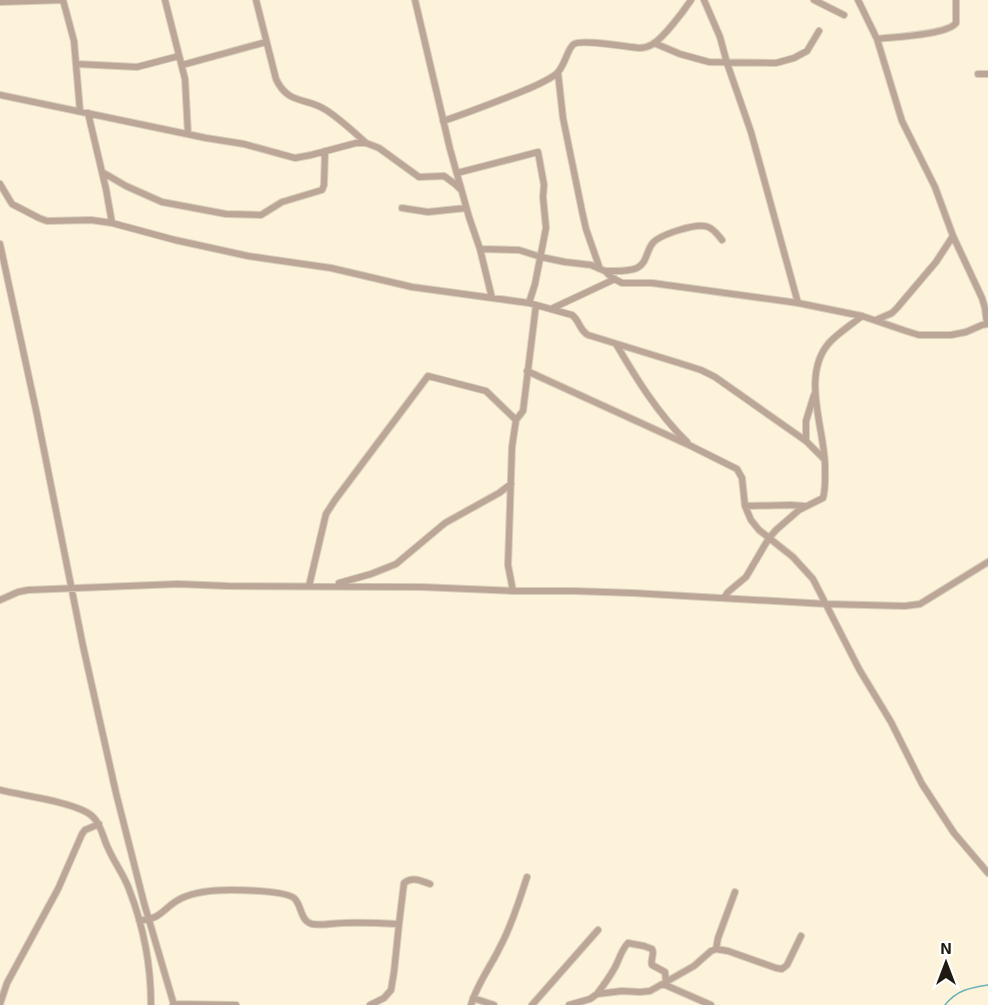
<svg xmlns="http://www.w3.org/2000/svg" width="988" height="1005" font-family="'Exo 2',sans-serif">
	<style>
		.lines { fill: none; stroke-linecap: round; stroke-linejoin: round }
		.stream { stroke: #69b2b7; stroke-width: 1.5 }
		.minor-casing { stroke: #d9cfba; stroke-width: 8 }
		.minor { stroke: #bba697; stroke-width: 6 }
	</style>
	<rect width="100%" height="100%" fill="#fdf2da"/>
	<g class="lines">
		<path class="stream" d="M945,1005C957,990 969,988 988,985"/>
		<g class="minor-casing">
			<path id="minor" d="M165,0L185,79L188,134
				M256,0L276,79C288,105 306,97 326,110C340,119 353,131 366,143
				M415,0L450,149L469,217L480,249L492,298
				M704,0L720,37L727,63L751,132L798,303
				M814,0L844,15
				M858,0L877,39L902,121L935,187L953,236L982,298L985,308L987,324
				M0,2L63,0L74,41L80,111
				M877,39C894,37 947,35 956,23V0
				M654,43L680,54L709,62L776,63L794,58L807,51L819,31
				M77,64L137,67L179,56
				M182,65L266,42
				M558,73L563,118L582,211L586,229L600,269
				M978,74H988
				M0,95L206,138L244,144L295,158L311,155L356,143H366L379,148L419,177L444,176L455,184L461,190
				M88,113L106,189L112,223
				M443,121C467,113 490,104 513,95C528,89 542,84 555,75C565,68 567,48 574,44C582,39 627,47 639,48C644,48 648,47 653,44C664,37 683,12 691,0
				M102,172L126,186L162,202L226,214L261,215L282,202L322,190L324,185L325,151
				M457,173L538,152L544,185L543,197L546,228L535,284L529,303
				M0,184L12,204L39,218L47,221L91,220L112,223L175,240L248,256L331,268L412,287L529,303L572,315C580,321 579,330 588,335L679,363L701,370L715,377L806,441L824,459
				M402,208L428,212L466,208
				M0,244L36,410L83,646L116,793L144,903L174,1005
				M480,249L519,250L541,257L565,262L591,265L605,271L611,277L622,283H652L798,303L862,316L906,331L919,335H951L966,332L982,325L988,324
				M605,271C614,271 628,272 637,268C647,263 646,252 652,244C658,235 698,222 708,227C714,229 718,235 722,240
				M553,308L615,279
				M876,320L892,313L897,308L936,262L953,236
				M616,344C636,378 658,414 687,442
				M527,371L689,445L737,469L742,478L745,506L751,520L759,530L793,557L813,579L859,669L891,722L922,784L954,833L988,873
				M806,441V421L814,395
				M745,506L791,505L804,506
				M339,583L371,574L396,564L445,523L499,493L511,484
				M309,586L326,514L335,500L428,376L486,391L516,420
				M513,591L508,565L512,447L516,420L523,411L536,305
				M724,598L728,592L746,577L769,538L776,530L799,510L823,498C826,488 825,476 825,465C824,427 801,375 829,343C838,333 851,325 862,316
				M0,600L18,592L28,590L178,584L228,586L421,587L513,591H574L633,593L826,604L905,606L920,604L988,562
				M0,790C24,796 68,801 88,813C101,821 102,836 108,848C114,862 124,875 129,889C143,925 151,966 151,1005
				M139,920C161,921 164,906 182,898C197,891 215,890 231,890C244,890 285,891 294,898C302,905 300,921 312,924C319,926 335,923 343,923C362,922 380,923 399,924
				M716,949L718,938L735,892
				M663,984L711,1005
				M597,994C603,986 609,978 614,969C619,961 621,950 628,943L644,946L652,949C655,954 650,960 652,965L665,972L666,982
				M473,998L494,1005
				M0,1004L7,983L58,889L82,834L85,830L99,824
				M173,1004L236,1005
				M370,1005L384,998L391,990L394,972L399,924L404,883C412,876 421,881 430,884
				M471,1005C477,984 491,966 500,947C512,925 519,901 527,877
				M532,1005L598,930
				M569,1005L590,999L597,994L622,991L640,992L650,991L694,966L711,951L716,949L728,951L776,968L782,969L787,965L801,936"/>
		</g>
		<use href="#minor" class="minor"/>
	</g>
	<g transform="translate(946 963)" stroke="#ffffff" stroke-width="4.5" paint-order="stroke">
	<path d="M0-4.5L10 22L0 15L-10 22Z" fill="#1e1a0f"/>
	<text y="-9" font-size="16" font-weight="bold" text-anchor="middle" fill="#1e1a0f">N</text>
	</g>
</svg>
